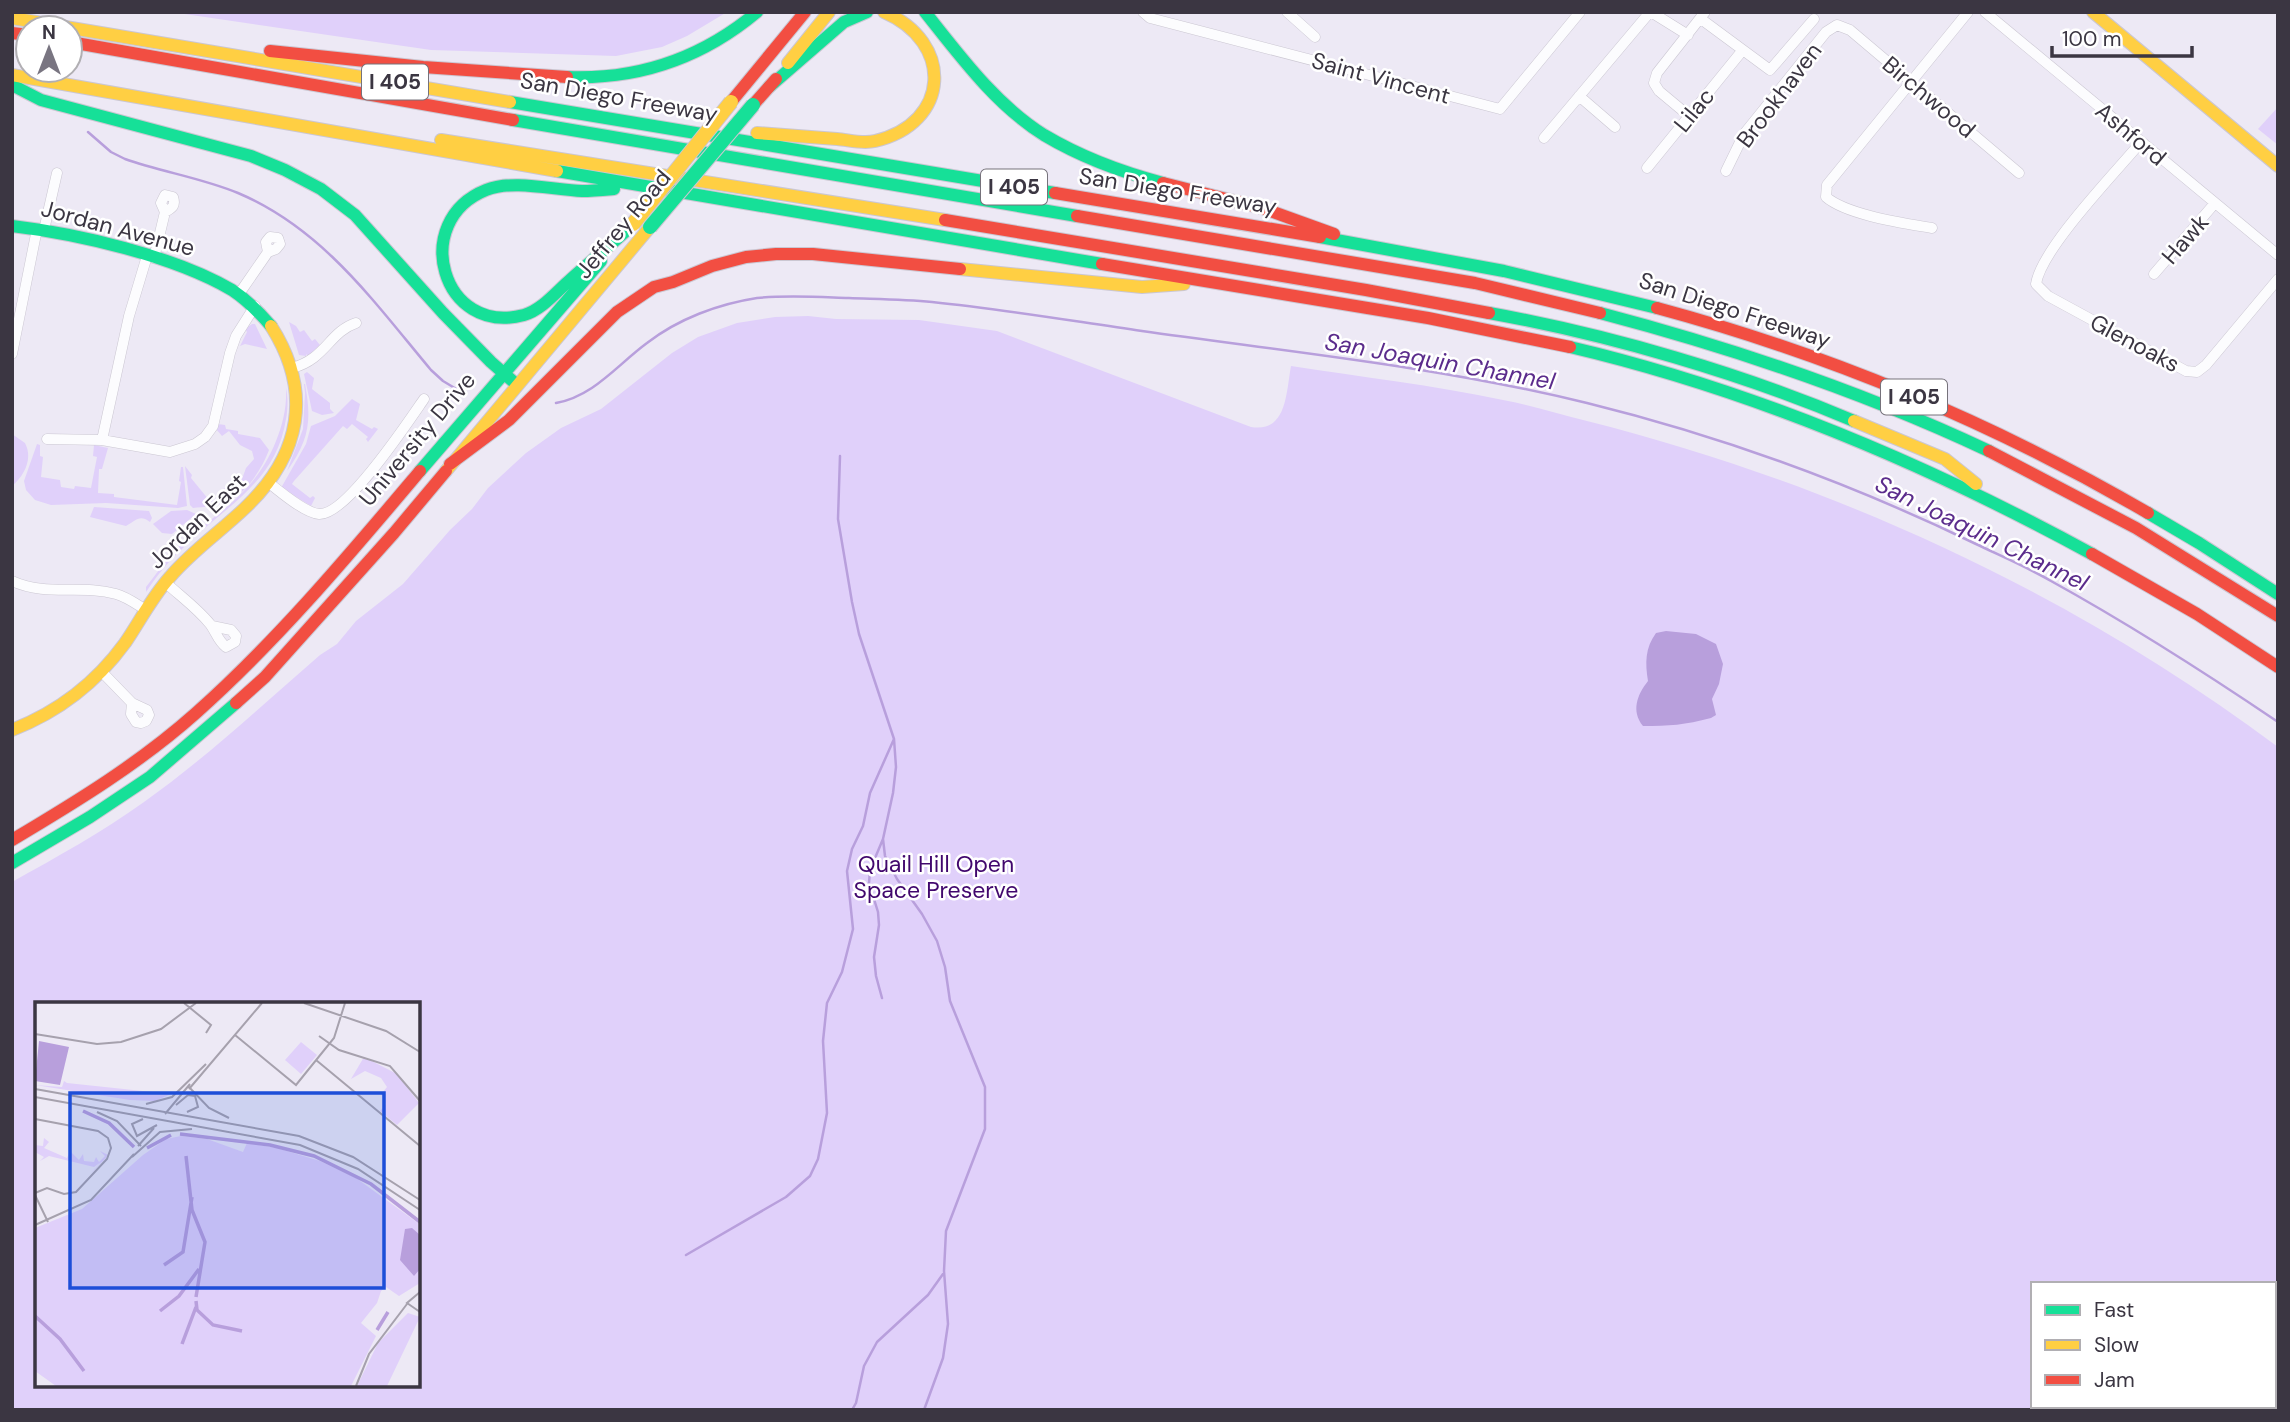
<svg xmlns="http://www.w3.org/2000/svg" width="2290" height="1422" font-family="'DM Sans',sans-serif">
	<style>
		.green { fill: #e0d0fa; fill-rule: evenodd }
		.water { fill: #b89fdc }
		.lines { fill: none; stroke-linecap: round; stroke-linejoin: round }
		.stream { stroke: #b89fdc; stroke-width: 2.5 }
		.street-casing { stroke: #cbc7d2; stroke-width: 11 }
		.fast-casing { stroke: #cbc7d2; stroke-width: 14 }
		.slow-casing { stroke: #cbc7d2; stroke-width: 14 }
		.jam-casing { stroke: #cbc7d2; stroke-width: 14 }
		.street { stroke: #fcfcfe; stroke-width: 10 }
		.fast { stroke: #16e098; stroke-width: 12 }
		.slow { stroke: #ffcf43; stroke-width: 12 }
		.jam { stroke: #f24e42; stroke-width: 12 }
		.fast-bridge-casing { stroke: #cbc7d2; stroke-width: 16; stroke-linecap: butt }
		.slow-bridge-casing { stroke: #cbc7d2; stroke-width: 16; stroke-linecap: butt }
		.fast-bridge { stroke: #16e098; stroke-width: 14 }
		.slow-bridge { stroke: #ffcf43; stroke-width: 14 }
		.labels { text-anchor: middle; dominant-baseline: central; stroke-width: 5; stroke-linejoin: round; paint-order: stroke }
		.shield { fill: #fff; stroke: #76727b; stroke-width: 2 }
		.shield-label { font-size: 21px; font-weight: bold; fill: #3b3642 }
		.street-label { font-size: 23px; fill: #3b3642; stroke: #fff }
		.park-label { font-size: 23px; fill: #41076d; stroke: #fff }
		.water-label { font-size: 24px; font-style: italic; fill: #5b2c8c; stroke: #fff }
		.inset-river { fill: none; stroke: #b89fdc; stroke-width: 3.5 }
		.inset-road { fill: none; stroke: #a6a1ad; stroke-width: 2 }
		.view { fill: #1d4ed8; fill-opacity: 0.15; stroke: #1d4ed8; stroke-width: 3.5 }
		.inset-edge { fill: none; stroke: #3b3642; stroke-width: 3.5 }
	</style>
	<rect width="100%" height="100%" fill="#ede9f5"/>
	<path class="green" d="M171,12H727L687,36L662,47L616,56L431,50Z
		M2278,107V145L2258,129Z
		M808,316L836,319L919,320L997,331L1251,427C1287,433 1286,393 1291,366C1361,377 1433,385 1503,400C1531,405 1559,414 1587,421C1836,484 2072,593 2278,747V1410H12V882C57,857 102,832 144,802C206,758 262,705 320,655L337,644L356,621L403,584L450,530L472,509L488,488L526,453L561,428L601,409L672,353L698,337L737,323L775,317ZM37,1004H418V1385H37ZM2033,1284H2274V1406H2033Z
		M289,322L296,326L300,332L304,330L312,341L315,339L320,345L308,356L306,354V356L299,355Z
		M252,324H255L267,349L245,344L240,346L247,332L245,329Z
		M307,372L314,378L312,389L330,403V409L334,413L322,415L312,411L304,374Z
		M304,384H305C312,421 309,440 287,471L303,429L305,393Z
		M286,388C288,396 288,409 286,419C276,484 224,506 180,551C167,563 156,577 146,592V587C158,572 169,555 184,542C223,508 256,491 276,441C283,424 287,406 286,388Z
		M352,399L360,404L356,420L372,429L374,427L378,429L368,442L366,439L368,437L352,424L347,429L343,426L294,481L292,484L310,498L313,496L315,498L311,506L281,488L306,444L311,426L335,416Z
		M218,424L225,425L226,429L238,431V434L260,438L269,450C262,469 246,494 227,502C217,506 204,507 193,508L190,505L185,466L192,475L191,478L209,500H214L228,484L242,479L246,468L254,459L252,451L240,445L229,431L222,436L216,429Z
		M12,434L25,443C33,458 25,475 12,486Z
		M37,444L40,445V456L43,457L41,477L60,480L61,487L74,489L75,486L91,488L97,457L93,456L94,445L108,448L102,469H99L98,493L114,494V497L177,505L181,482L179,481L181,467H183L187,506L178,508L106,503L51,505L35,500L26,490L24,481Z
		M94,507L149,511L152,518L150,522C139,514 136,521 126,526L90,517Z
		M187,510L196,514L172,534L162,533L153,524L171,511Z"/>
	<path class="water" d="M1666,631L1696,634L1716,644L1723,664L1719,684L1712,699L1716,715L1711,718C1685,725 1669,726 1643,726C1631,711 1637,695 1648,681C1645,663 1645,648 1656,633Z"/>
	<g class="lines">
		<path class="stream" d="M88,132L111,152L125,159C162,172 202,178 238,193C323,229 374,302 431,370L443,381L463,393
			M556,403C594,396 617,365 647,343C678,319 718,304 757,298C787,295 818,297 849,298C876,299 904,299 932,302C1002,309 1072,321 1142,331C1290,352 1441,367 1587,403C1721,436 1852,484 1976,544C2001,556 2027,567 2051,581C2129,624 2204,672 2278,722
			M840,456L838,519L852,602L859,634L894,739L896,767L893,793L883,839L885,856L897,879L922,914L937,941L945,967L950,1001L985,1087V1129L946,1231L944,1271L948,1324L943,1358L924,1410
			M882,998L876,976L874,957L879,925L878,912L869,883L870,870L883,839
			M686,1255L786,1197L810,1176L818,1159L827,1113L823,1041L827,1003L842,972L853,929L847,871L852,849L863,826L870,793L894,739
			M852,1410L856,1403L864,1366L877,1342L928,1295L943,1274"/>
		<g class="street-casing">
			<path id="street" d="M1143,12L1150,18L1500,109L1580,12
				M1287,12L1315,37
				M1651,12L1688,35
				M1985,12L2278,255
				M1701,19L1770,70L1814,19
				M1579,96L1615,127
				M1689,116L1659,91L1654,83L1657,73L1705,12
				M1544,138L1650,12
				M2141,142C2116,172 2041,249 2036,284L2048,296L2186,371L2197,372L2206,365L2278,279
				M1647,168L1742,51
				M1726,171L1744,134L1826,32L1837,25L1850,30L2019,173
				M165,195L173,197C176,206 172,208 165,212L161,203Z
				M1932,228C1903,223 1847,215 1826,197L1827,185L1968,12
				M44,230L57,173
				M270,237L278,238L280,244L276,249L268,252L266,242Z
				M154,258L165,212
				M2154,274L2215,203
				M239,294L268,252
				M12,354L37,229
				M292,368C326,359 329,332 356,323
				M47,439L102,440L170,452L195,444L205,437L213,426L230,353L236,336L255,306
				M102,440L129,316L147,256
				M268,482C279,491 305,513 319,514C346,516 408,422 424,399
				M12,581C47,597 81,584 116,594C127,597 136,604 146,610
				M165,582C180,596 197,608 210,624C216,632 218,641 226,647L235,642L236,636L231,630L212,626
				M101,671L132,703
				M132,703L147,710L149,715L146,721L141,723L136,722L131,714Z"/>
		</g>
		<g class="fast-casing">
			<path id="fast" d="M925,12C960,56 996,105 1044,135C1081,157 1121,172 1163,183
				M567,77C639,80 702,58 757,12
				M12,85L41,100L251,156L285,170L321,189L355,215L443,313L491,362L516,384
				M769,87L844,22L867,12
				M510,102L1055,193
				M513,120L1077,216
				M557,171L1102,264
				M614,189C603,190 593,191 582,191C554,190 513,179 486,190C409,221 442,337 524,315C542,310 557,291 571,279C589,263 608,247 627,230
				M12,226C79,234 174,256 232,290C247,300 259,312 271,326
				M1320,237L1504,271L1657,308
				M1489,313C1610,335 1741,373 1854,421
				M1600,313C1733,348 1864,392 1989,451
				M1570,347C1753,390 1927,464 2092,554
				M420,471L601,261
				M2148,513L2199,543L2278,594
				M12,863L90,817L150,777L236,703"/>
		</g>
		<g class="slow-casing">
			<path id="slow" d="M2093,12L2278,166
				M12,18L510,102
				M788,63L829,12
				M12,75L557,171
				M757,133C784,135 811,137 837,139C849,140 863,144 875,141C951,123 954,42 884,12
				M441,140L945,220
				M960,269L1142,287L1184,284
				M1854,421L1945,459L1976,484
				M446,471L650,227
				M12,730C58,712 96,683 125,643C140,621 152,597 170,577C192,551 220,532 245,508C301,455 313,392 271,326"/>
		</g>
		<g class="jam-casing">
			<path id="jam" d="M12,33L28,35
				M70,42L513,120
				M270,51L423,67L567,77
				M731,102L805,12
				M753,105L776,79
				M1163,183L1262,208L1334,234
				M1055,193L1320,237
				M1077,216L1475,283L1600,313
				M945,220L1366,290L1489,313
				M1102,264L1428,318L1570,347
				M1657,308C1828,354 1995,424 2148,513
				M1989,451L2136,528L2278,616
				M450,464L509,420L617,312L654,287L673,282L712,266L746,257L776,254H813L960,269
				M2092,554L2197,614L2278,667
				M236,703L265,677L394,533L446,471
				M12,840C76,802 140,763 196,713C278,640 349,555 420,471"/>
		</g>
		<use href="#street" class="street"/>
		<use href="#fast" class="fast"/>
		<use href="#slow" class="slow"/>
		<use href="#jam" class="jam"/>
		<g class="fast-bridge-casing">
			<path id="fast-bridge" d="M650,227L753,105"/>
		</g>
		<g class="slow-bridge-casing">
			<path id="slow-bridge" d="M633,224L731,102"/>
		</g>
		<use href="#fast-bridge" class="fast-bridge"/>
		<use href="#slow-bridge" class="slow-bridge"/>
	</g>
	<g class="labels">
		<g class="shield">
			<rect x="362" y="64.5" width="66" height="35" rx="5"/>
			<rect x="981" y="169.5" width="66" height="35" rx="5"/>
			<rect x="1881" y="379.5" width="66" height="35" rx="5"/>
		</g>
		<g class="shield-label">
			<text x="395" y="82">I 405</text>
			<text x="1014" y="187">I 405</text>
			<text x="1914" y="397">I 405</text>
		</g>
		<g class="street-label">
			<text transform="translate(1381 78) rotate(15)">Saint Vincent</text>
			<text transform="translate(1779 95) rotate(-53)">Brookhaven</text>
			<text transform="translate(619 97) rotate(10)">San Diego Freeway</text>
			<text transform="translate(1929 97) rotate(40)">Birchwood</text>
			<text transform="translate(1694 110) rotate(-51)">Lilac</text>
			<text transform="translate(2131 134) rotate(40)">Ashford</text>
			<text transform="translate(1178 191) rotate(9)">San Diego Freeway</text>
			<text transform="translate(623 224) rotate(-50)">Jeffrey Road</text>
			<text transform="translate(118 228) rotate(15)">Jordan Avenue</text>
			<text transform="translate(2185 239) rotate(-49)">Hawk</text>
			<text transform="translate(1735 310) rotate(18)">San Diego Freeway</text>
			<text transform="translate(2135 343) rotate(28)">Glenoaks</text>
			<text transform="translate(417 439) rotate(-50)">University Drive</text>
			<text transform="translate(197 521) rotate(-44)">Jordan East</text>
		</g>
		<g class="park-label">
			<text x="936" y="864">Quail Hill Open<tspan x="936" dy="26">Space Preserve</tspan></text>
		</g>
		<g class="water-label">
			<text transform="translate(1440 361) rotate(10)">San Joaquin Channel</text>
			<text transform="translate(1982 533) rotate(26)">San Joaquin Channel</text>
		</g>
	</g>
	<g transform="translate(35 1002)">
		<rect width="385" height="385" fill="#ede9f5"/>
		<path d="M266,40L282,53L266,72L250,58ZM329,55L362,72L384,101L362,123L345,109L351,102L346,92L352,85L346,76L330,69L316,77ZM29,79L32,81L136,92L120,99L95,98L0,83L27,85ZM146,134L172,137L208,150L212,141L242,146L285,159L321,176L383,221L385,281L364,294L351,285L346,289L342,301L326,321L341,334L316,384H21L0,369V226L47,207L108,153L131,137ZM9,136L14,140L9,146L32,156L35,149L44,158L48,152L49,159L59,160L61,155L64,160L70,154L65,149L73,153L75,148L71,156L55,172L66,160L59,165L14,154L5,159L9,155L0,150V143L8,144ZM373,311L385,315L352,384H322L343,341Z" fill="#e0d0fa"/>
		<path d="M4,39L34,45L25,83L0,79ZM377,226L385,233V267L379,274L365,258L370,227Z" fill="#b89fdc"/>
		<path class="inset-river" d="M48,109L74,121L99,145M145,132L235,143L279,154L336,182L385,220M112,146L136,133M151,154L157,208L170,240L161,295M129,263L148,250L157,195M161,299L162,308L178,323L207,329M125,309L144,294L164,267M0,314L25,337L49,369M342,328L353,310M147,342L161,305"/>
		<path class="inset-road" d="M149,1L176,23L171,31M269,1L351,29L385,50M0,9V38M0,32L62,42L86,40L126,27L161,1M200,33L261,83L299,36L310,1M284,34L304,48L355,64L385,99M281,58L385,144M153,84L174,106L194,116M0,87L264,134L318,155L385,198M154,87L227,1M0,95L265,143L323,167L385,208M111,102L137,95L171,62M141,103L153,93L160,94L163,105L152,110M62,110L82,119L106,144M130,112L155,82M0,117L63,129L73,136L76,146L72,157L41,190L29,192L12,186L0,191M108,117L97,122L102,134L122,123M103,144L119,126M97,155L125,130L157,127M0,193L13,220M0,223L56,198L99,152M385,290L372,301L385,310M321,384L334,352L372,302"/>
		<path class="view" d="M35,91H349V286H35Z"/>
		<rect width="385" height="385" class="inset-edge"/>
	</g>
	<rect width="2290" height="1422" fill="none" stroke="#3b3642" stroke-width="28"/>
	<rect x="2031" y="1282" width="245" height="126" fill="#ffffff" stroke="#b1afb3" stroke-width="2"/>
	<rect x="2045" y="1305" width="35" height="10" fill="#16e098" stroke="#b1afb3" stroke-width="2"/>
	<text x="2094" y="1317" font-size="21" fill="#3b3642">Fast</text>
	<rect x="2045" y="1340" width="35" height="10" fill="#ffcf43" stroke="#b1afb3" stroke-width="2"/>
	<text x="2094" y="1352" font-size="21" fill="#3b3642">Slow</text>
	<rect x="2045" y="1375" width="35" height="10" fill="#f24e42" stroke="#b1afb3" stroke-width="2"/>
	<text x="2094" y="1387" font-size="21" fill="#3b3642">Jam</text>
	<g transform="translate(49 49)"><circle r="33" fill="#ffffff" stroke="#b1afb3" stroke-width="2"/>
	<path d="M0-5L12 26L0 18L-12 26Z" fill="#797581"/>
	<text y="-10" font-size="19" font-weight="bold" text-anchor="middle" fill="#3b3642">N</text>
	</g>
	<path d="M2052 46v10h140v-10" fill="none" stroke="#3b3642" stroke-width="3.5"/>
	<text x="2062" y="46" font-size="21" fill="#3b3642" stroke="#ffffff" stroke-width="5" paint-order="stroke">100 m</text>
</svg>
